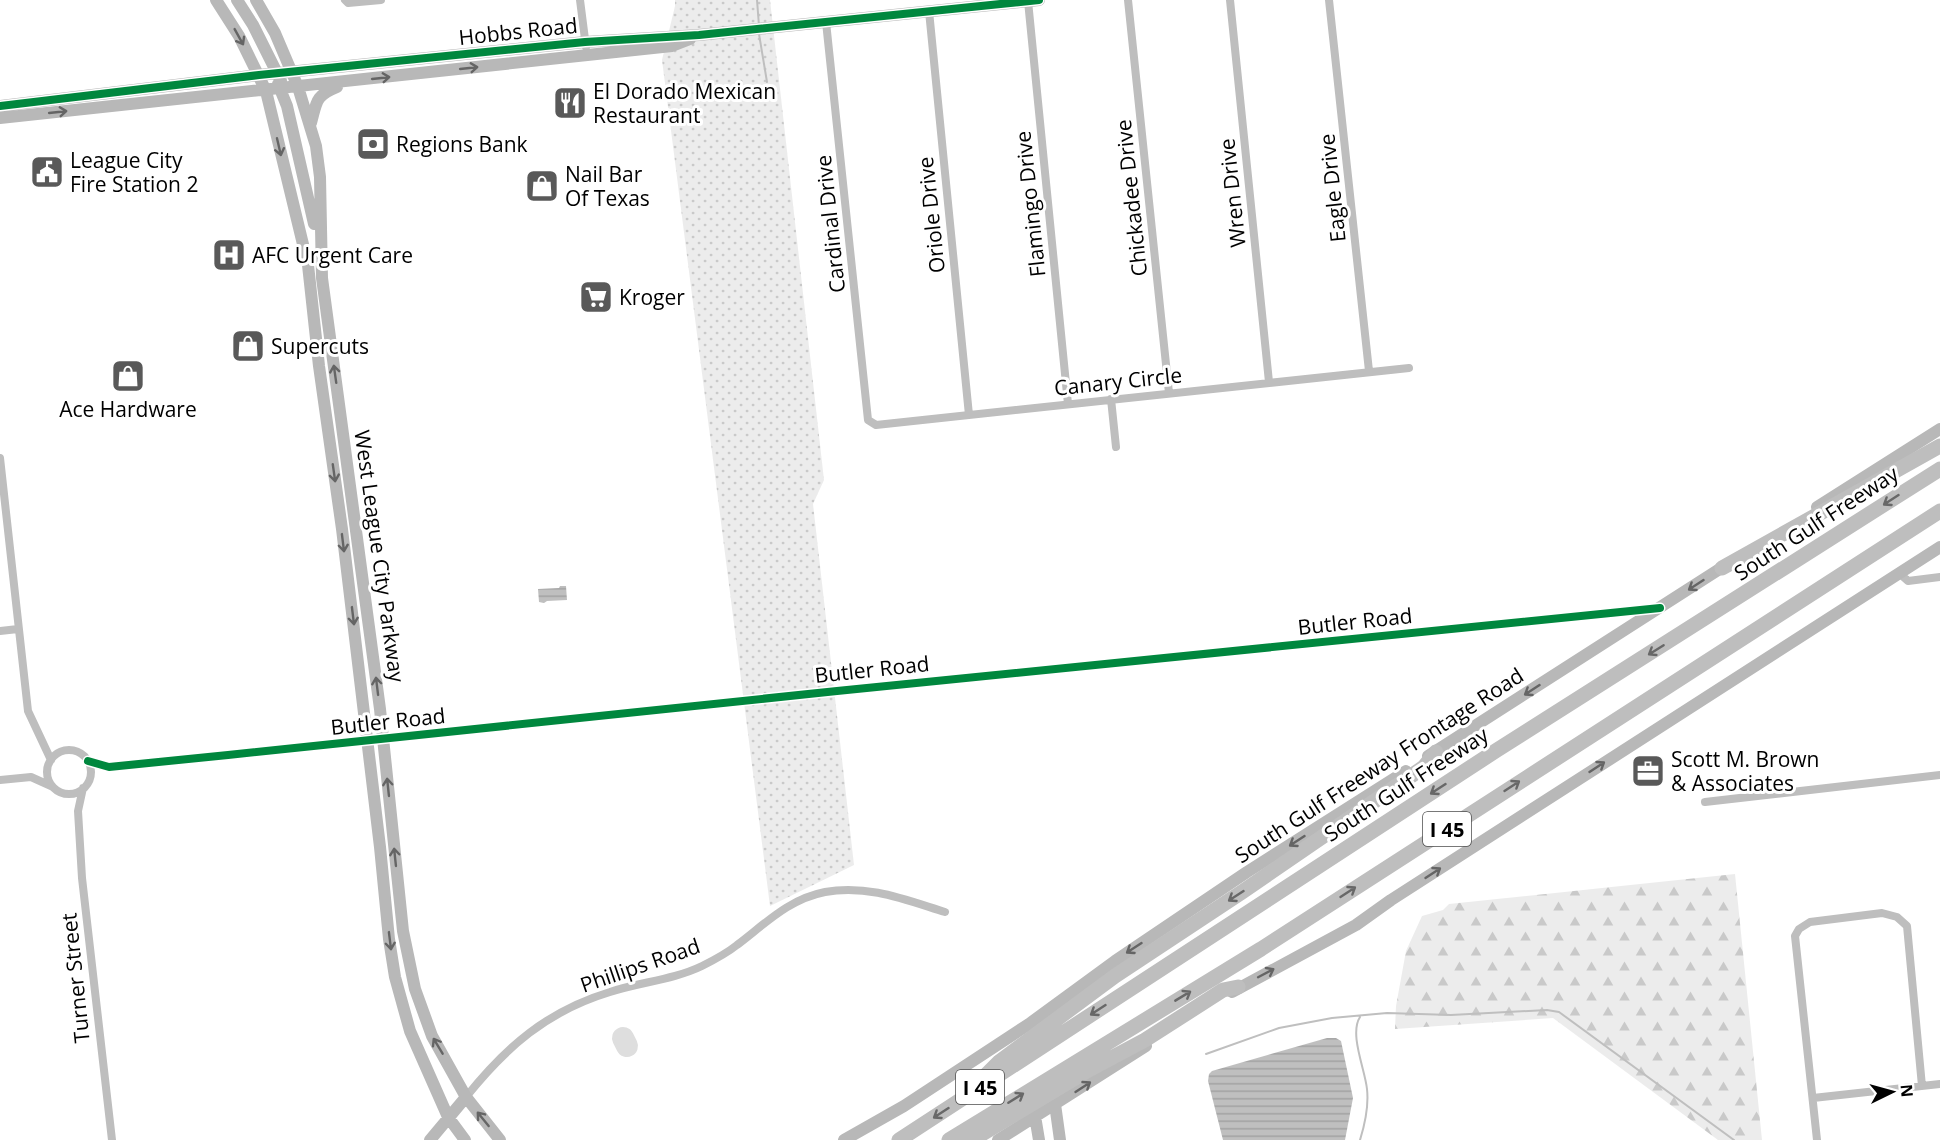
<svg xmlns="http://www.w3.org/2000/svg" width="1940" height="1140" font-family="'Open Sans',sans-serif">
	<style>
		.grass { fill: url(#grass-dots) }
		.forest { fill: url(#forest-firs) }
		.water { fill: url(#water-rules) }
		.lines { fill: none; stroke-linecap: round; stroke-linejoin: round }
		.stream { stroke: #bfbfbf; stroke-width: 2 }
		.taxiway { stroke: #dedede; stroke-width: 22 }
		.street { stroke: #bebebe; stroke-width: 8 }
		.secondary { stroke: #b8b8b8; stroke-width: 12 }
		.highway { stroke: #bebebe; stroke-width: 15 }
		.cycleway-casing { stroke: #fff; stroke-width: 11 }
		.cycleway { stroke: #00873e; stroke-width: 8 }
		.oneway { stroke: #656565 }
		.oneway2 { stroke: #686868 }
		.labels { text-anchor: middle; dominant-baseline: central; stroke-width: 6; stroke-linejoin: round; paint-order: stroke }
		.shield { fill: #fff; stroke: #4c4c4c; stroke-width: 1.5 }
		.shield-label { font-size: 20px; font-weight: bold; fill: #000 }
		.street-label { font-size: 21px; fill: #000; stroke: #fff }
		.poi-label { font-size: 21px; fill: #000; stroke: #fff; text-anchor: start }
	</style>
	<defs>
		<pattern id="grass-dots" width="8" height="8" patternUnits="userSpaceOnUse" patternTransform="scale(1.5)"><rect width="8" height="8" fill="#ececec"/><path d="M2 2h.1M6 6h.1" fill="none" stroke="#c9c9c9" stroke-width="1.8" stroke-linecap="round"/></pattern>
		<pattern id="forest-firs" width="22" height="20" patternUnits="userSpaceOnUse" patternTransform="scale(1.5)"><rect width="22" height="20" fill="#ececec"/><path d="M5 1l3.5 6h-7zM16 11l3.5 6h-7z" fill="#c9c9c9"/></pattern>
		<pattern id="water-rules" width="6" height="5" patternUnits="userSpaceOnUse" patternTransform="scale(1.5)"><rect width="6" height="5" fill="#bfbfbf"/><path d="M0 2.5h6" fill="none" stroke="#a2a2a2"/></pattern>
	</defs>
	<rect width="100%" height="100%" fill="#fff"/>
	<path class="grass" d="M675,0H770L824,480L813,504L854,865L770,906L662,60L675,6Z"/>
	<path class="forest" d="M1735,874L1762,1140H1718L1553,1018L1395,1029L1396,1006L1406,951L1422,916L1443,910L1449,904Z"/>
	<path class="water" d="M560,586H566L567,600L547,601L544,603L539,602L538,589L559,588Z
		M1327,1038H1336L1341,1041L1353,1098L1345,1140H1223L1208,1081L1209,1074L1212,1071Z"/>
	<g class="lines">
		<path class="stream" d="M757,0L759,26
			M759,34L767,82
			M1360,1017C1349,1034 1365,1069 1367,1089C1369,1107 1365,1124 1360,1140
			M1206,1054L1279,1028L1332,1018L1387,1013L1451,1015L1547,1010L1559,1012L1734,1140"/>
		<path class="taxiway" d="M623,1038L627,1046"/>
		<path class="street" d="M345,0L348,3L381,0
			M580,0L586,47
			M1128,0L1169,393
			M1230,0L1269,382
			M1329,0L1369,371
			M1028,1L1068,404
			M929,11L969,415
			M826,22L868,420L876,425L1409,368
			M1111,399L1116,447
			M0,458L28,711L51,760
			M1899,573L1908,581L1940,577
			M0,631L18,629
			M47 772a22 22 0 1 1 44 0a22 22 0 1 1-44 0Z
			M88,761L109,767L228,755L837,691L1656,608
			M0,780L31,777L51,786
			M83,788L78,811L82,878L112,1140
			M1705,802L1940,775
			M466,1097C506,1047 547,1011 610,992C640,982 673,980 702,966C714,960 727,953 737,945C766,923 789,899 825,892C867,884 906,900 945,912
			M1813,1098L1940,1084
			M1817,1140L1795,936L1799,929L1810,922L1882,913L1897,917L1907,926L1922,1086"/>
		<path class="secondary" d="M216,0L239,36L266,91L308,265L319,366L342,529L380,847L389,939L395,977L410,1031L448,1117L465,1140
			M237,0L253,25L281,81
			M256,0L275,33L298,87L316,146L320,177L322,278L380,709L403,931L415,989L432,1036L466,1097L500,1140
			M278,84L287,106L314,224
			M0,106L259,75L585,42L699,35L1039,0
			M0,118L672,46L690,39
			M311,123C317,101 315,96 337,87
			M1817,507L1940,429
			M1428,756L1729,563
			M1232,992L1356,925L1391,900L1940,547
			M1055,1104L1060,1140
			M1035,1116L1039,1140
			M430,1140L466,1097
			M844,1140L904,1106L1029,1024L1115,961L1247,872L1406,771
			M998,1140L1146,1046"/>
		<path class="highway" d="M1722,568L1940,446
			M986,1075L999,1062L1115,976L1242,892L1424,767L1436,752
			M958,1139L982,1134L1085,1072L1145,1040L1223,990L1238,987
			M899,1140L1497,750L1940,469
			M949,1140L1261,949L1940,511"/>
		<g class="cycleway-casing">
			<path id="cycleway" d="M0,106L259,75L585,42L699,35L1039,0
				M88,761L109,767L228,755L837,691L1660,608"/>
		</g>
		<use href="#cycleway" class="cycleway"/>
	</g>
	<defs><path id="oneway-shaft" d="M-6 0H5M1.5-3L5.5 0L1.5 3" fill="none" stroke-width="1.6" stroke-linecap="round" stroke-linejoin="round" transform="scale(1.5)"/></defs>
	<g class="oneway">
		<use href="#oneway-shaft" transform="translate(239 37) rotate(61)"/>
		<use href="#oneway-shaft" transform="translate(469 68) rotate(-6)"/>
		<use href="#oneway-shaft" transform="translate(381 78) rotate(-6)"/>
		<use href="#oneway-shaft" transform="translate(58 112) rotate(-6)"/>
		<use href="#oneway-shaft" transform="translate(279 147) rotate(77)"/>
		<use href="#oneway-shaft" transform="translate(335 374) rotate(-98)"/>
		<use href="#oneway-shaft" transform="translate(334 473) rotate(82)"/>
		<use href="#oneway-shaft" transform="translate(343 543) rotate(83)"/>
		<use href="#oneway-shaft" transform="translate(1696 585) rotate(147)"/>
		<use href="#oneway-shaft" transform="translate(353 616) rotate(83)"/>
		<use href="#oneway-shaft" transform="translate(377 686) rotate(-97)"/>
		<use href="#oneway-shaft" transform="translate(1532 690) rotate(147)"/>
		<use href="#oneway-shaft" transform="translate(1597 767) rotate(-33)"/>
		<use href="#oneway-shaft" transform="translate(388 787) rotate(-96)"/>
		<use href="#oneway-shaft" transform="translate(1297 841) rotate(147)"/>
		<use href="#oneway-shaft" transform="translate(395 857) rotate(-96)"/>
		<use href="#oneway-shaft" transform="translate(1433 873) rotate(-33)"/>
		<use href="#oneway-shaft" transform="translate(390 941) rotate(83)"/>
		<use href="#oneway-shaft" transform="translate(1134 948) rotate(147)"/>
		<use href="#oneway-shaft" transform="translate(1266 973) rotate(-28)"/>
		<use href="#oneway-shaft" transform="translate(438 1046) rotate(-121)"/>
		<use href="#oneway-shaft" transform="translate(1083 1087) rotate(-33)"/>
		<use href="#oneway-shaft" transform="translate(483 1119) rotate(-129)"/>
	</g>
	<g class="oneway2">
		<use href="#oneway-shaft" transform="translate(1891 500) rotate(147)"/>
		<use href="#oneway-shaft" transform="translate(1656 650) rotate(148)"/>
		<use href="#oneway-shaft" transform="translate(1512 786) rotate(-33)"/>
		<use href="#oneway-shaft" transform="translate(1438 789) rotate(147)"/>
		<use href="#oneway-shaft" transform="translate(1348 892) rotate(-33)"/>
		<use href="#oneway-shaft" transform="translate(1236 896) rotate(147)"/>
		<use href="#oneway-shaft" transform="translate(1183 996) rotate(-31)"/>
		<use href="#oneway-shaft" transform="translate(1098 1010) rotate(147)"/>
		<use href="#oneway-shaft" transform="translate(1016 1098) rotate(-32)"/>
		<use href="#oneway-shaft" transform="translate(941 1113) rotate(147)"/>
	</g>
	<defs>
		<g id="restaurant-square" transform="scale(1.725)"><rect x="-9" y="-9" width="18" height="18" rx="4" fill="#595959" stroke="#fff"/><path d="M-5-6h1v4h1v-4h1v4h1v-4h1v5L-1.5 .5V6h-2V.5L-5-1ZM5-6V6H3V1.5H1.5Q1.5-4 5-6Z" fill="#fff"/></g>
		<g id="bank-square" transform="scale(1.725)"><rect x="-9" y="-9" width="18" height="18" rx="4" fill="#595959" stroke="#fff"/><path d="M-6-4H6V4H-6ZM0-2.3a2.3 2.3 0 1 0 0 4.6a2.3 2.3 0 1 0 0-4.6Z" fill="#fff"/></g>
		<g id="civic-square" transform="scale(1.725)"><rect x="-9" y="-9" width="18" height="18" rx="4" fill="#595959" stroke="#fff"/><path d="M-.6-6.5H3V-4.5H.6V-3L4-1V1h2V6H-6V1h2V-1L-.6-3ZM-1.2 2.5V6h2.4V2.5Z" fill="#fff"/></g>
		<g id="shop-square" transform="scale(1.725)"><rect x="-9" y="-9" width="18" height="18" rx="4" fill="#595959" stroke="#fff"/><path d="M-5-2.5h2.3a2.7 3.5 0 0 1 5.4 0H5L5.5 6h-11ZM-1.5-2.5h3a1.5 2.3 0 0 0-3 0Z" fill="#fff"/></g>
		<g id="hospital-square" transform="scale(1.725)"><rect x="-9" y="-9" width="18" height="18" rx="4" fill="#595959" stroke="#fff"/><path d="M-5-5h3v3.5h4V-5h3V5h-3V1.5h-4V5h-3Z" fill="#fff"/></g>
		<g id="supermarket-square" transform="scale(1.725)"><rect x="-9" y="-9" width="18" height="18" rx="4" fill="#595959" stroke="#fff"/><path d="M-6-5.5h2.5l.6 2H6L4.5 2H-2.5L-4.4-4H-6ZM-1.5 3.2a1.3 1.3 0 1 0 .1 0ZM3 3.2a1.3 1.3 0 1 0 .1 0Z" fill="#fff"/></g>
		<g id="office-square" transform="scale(1.725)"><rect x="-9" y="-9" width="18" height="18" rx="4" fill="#595959" stroke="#fff"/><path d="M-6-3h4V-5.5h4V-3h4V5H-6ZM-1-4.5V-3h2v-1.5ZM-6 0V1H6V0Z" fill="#fff"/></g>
	</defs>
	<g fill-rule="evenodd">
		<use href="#restaurant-square" x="570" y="103"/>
		<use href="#bank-square" x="373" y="144"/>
		<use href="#civic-square" x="47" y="172"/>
		<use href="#shop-square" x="542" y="186"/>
		<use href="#hospital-square" x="229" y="255"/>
		<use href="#supermarket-square" x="596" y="297"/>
		<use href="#shop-square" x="248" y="346"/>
		<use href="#shop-square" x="128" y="376"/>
		<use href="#office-square" x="1648" y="771"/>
	</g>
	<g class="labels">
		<g class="shield">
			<rect x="1423" y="812" width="48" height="34" rx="4.5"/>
			<rect x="956" y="1070" width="48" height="34" rx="4.5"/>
		</g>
		<g class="shield-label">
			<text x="1447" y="829">I 45</text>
			<text x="980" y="1087">I 45</text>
		</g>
		<g class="street-label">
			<text transform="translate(518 31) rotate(-6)">Hobbs Road</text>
			<text transform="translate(1332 188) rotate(-96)">Eagle Drive</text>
			<text transform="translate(1232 193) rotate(-96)">Wren Drive</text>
			<text transform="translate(1131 198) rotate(-96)">Chickadee Drive</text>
			<text transform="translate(1030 204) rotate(-96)">Flamingo Drive</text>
			<text transform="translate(931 215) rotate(-96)">Oriole Drive</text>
			<text transform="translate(830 224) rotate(-96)">Cardinal Drive</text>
			<text transform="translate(1118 381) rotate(-6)">Canary Circle</text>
			<text transform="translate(1816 523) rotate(-33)">South Gulf Freeway</text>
			<text transform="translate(380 556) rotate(82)">West League City Parkway</text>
			<text transform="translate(1355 621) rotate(-6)">Butler Road</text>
			<text transform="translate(872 669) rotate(-6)">Butler Road</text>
			<text transform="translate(388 721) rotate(-6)">Butler Road</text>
			<text transform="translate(1379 765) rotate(-33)">South Gulf Freeway Frontage Road</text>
			<text transform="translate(1406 784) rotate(-33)">South Gulf Freeway</text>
			<text transform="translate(640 965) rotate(-19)">Phillips Road</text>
			<text transform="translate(75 978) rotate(-96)">Turner Street</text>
		</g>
		<g class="poi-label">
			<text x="593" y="91">El Dorado Mexican<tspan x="593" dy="24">Restaurant</tspan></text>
			<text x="396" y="144">Regions Bank</text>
			<text x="70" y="160">League City<tspan x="70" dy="24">Fire Station 2</tspan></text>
			<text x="565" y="174">Nail Bar<tspan x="565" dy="24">Of Texas</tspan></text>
			<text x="252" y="255">AFC Urgent Care</text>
			<text x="619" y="297">Kroger</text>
			<text x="271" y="346">Supercuts</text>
			<text x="128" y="409" text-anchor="middle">Ace Hardware</text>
			<text x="1671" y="759">Scott M. Brown<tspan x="1671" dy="24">&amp; Associates</tspan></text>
		</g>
	</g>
	<g transform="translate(1892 1092) rotate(85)" stroke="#ffffff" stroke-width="4.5" paint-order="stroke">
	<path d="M0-4.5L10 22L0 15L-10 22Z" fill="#000000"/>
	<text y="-9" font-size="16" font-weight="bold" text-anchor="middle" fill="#000000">N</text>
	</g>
</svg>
